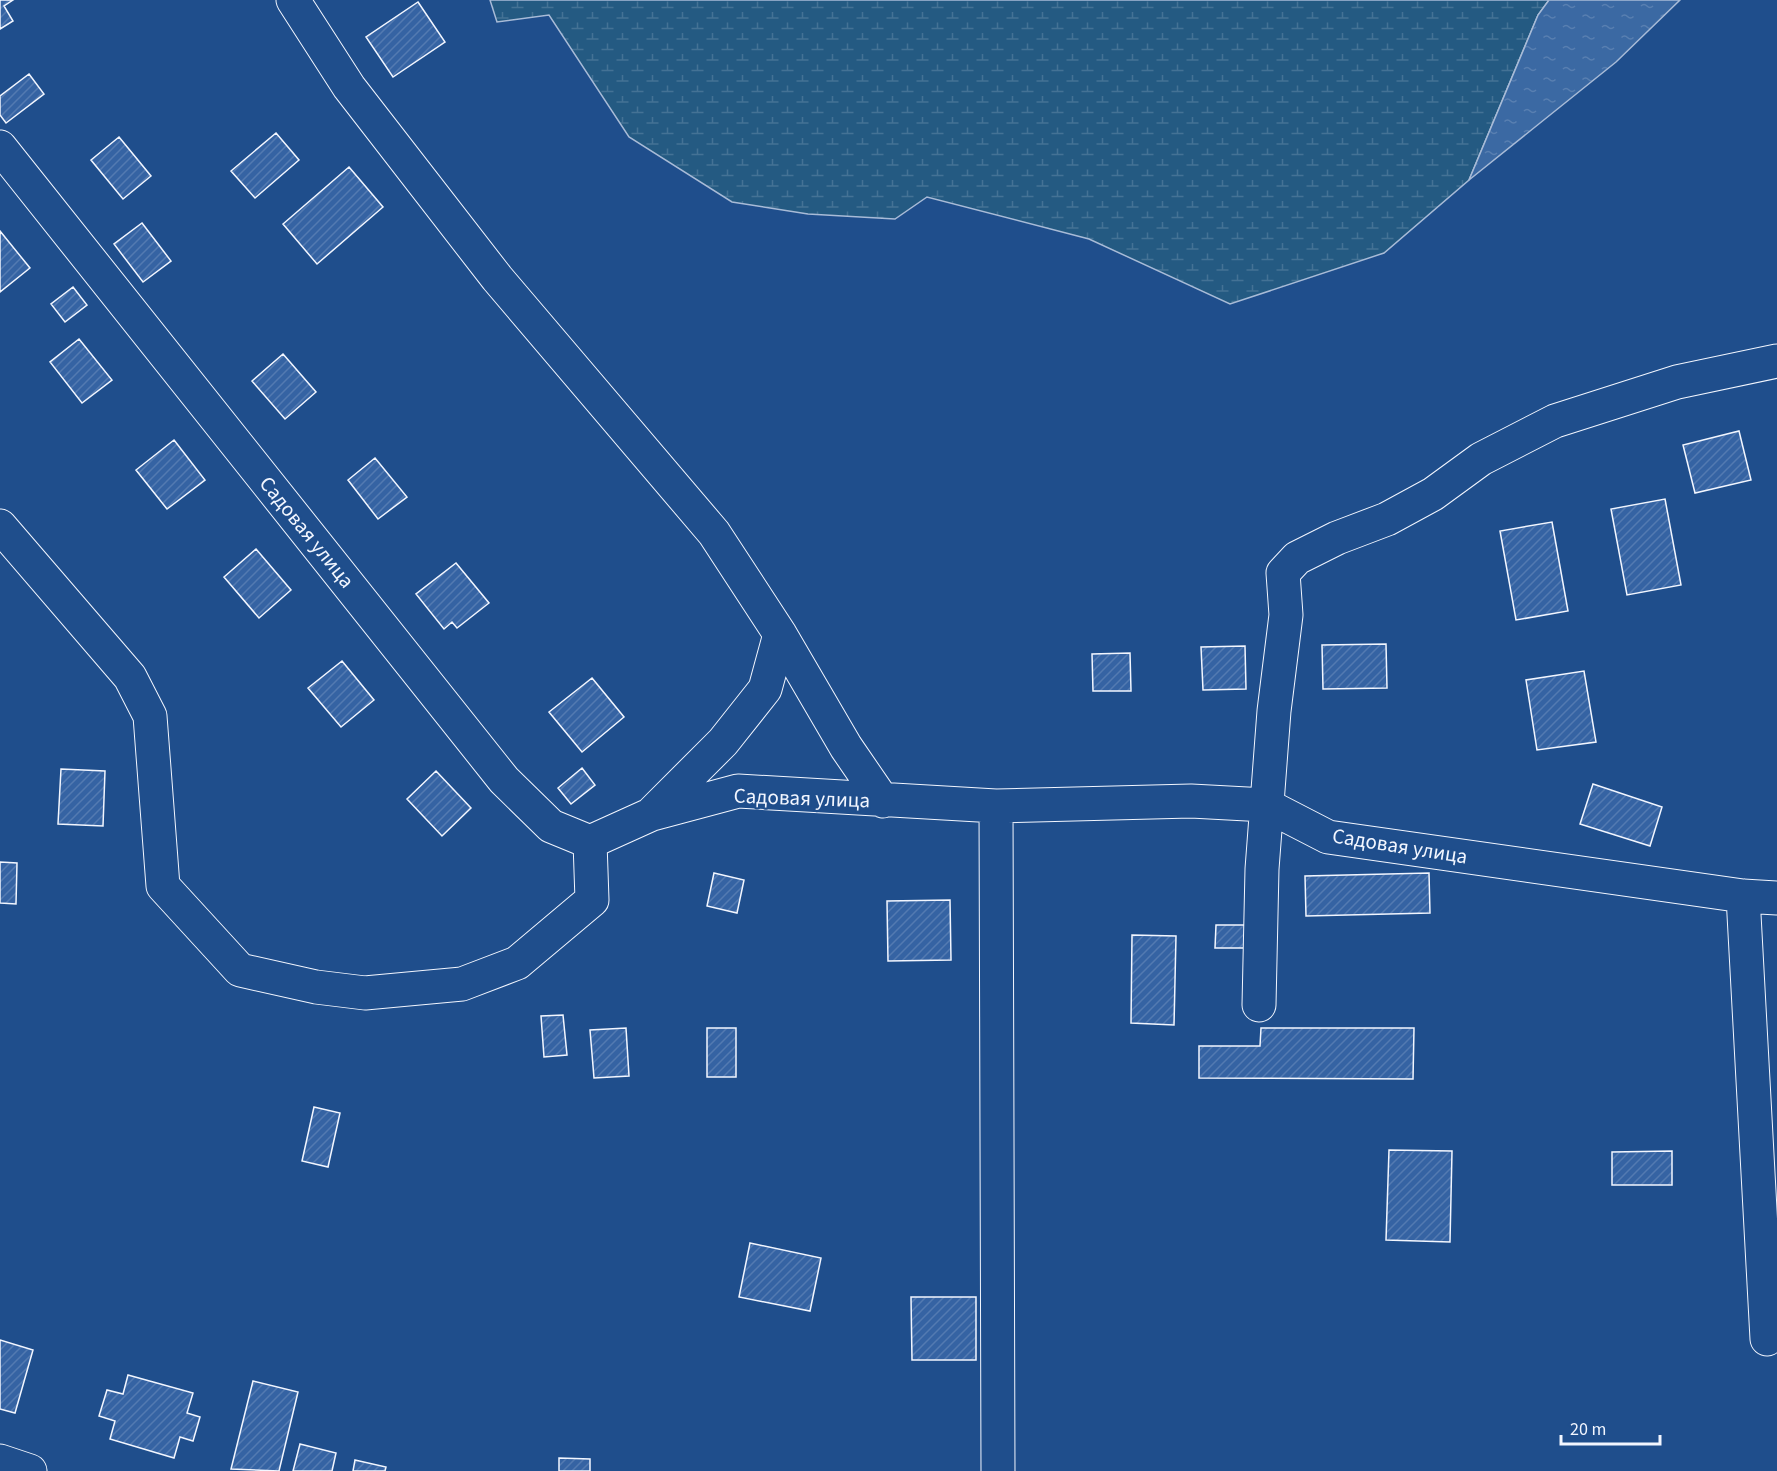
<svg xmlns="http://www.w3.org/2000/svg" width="1777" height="1471" font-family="'Source Sans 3',sans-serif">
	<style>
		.wetland { fill: url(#wetland-marsh); stroke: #a8bbd7; stroke-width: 1.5 }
		.water { fill: url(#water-ripples); stroke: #a8bbd7; stroke-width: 1.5 }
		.building { fill: url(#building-hatch); stroke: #f2f6ff; stroke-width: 1.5 }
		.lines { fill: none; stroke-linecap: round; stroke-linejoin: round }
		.minor-casing { stroke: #f2f6ff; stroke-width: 35 }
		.minor { stroke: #1f4e8c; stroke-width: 33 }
		.labels { text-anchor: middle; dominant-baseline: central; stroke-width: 4.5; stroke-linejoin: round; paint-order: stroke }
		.street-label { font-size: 21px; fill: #f2f6ff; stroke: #1f4e8c }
	</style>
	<defs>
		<pattern id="wetland-marsh" width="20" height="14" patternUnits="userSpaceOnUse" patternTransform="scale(1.5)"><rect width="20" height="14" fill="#245a82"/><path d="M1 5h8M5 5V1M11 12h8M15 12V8" fill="none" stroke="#447295"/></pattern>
		<pattern id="water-ripples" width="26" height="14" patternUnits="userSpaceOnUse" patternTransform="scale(1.5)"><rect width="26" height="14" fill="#3b69a3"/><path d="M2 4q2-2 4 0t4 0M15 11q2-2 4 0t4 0" fill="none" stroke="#587fb1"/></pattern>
		<pattern id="building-hatch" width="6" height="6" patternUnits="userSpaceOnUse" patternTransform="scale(1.5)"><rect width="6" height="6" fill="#3563a3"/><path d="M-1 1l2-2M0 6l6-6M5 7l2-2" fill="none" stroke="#537ab1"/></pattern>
	</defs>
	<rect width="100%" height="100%" fill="#1f4e8c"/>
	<path class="wetland" d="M490,0H1549L1538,15L1469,180L1384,253L1230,304L1089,239L927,197L895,219L808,214L732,202L629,137L549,15L497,22Z"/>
	<path class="water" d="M1549,0H1680L1616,62L1469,180L1538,15Z"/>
	<path class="building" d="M0,0H13L4,6L13,21L0,29Z
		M418,2L445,42L393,77L366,37Z
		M29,74L44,94L6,123L0,115V96Z
		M276,133L299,160L255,198L231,171Z
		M119,137L151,176L123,199L91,160Z
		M349,167L383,207L317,264L283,224Z
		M142,223L171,261L143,282L114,244Z
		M0,231L30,268L0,292Z
		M73,287L87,305L65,322L51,304Z
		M79,339L112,380L82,403L50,362Z
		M283,354L316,392L285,419L252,381Z
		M1739,431L1751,480L1695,493L1683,445Z
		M174,440L205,480L167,509L136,470Z
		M375,458L407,497L378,519L348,480Z
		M1665,499L1681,585L1627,595L1611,509Z
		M1552,522L1568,611L1516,620L1500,531Z
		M256,549L291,590L259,618L224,577Z
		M456,563L489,603L457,628L452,622L444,629L416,594Z
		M1386,644L1387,688L1323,689L1322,645Z
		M1245,646L1246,689L1203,690L1201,647Z
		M1130,653L1131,691H1093L1092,654Z
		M342,661L374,700L341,727L308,688Z
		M1584,671L1596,742L1537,750L1526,680Z
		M592,678L624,717L582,752L549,712Z
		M582,768L595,785L571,804L558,788Z
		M61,769L105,771L103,826L58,824Z
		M436,771L471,808L442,836L407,799Z
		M1593,784L1662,807L1650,846L1580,824Z
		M0,862L17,863L16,904L0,903Z
		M714,873L744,880L737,913L707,906Z
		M1429,873L1430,913L1306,916L1305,876Z
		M950,900L951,960L888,961L887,901Z
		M1216,925H1264V948H1215Z
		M1132,935L1176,936L1174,1025L1131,1023Z
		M563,1015L567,1055L544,1057L541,1016Z
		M626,1028L629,1076L594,1078L590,1030Z
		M707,1028H736V1077H707Z
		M1261,1028H1414L1413,1079L1199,1078V1046H1260Z
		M314,1107L340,1113L328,1167L302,1161Z
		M1389,1150L1452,1151L1450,1242L1386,1240Z
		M1672,1151V1185H1612V1152Z
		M750,1243L821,1258L810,1311L739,1297Z
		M911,1297H976V1360H912Z
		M0,1340L33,1350L15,1413L0,1409Z
		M128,1375L193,1393L187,1413L200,1417L193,1441L180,1437L174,1458L110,1439L115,1421L99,1416L107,1390L123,1394Z
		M253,1381L298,1392L279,1471L231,1469Z
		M300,1444L336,1453L332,1471H293Z
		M559,1458L590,1459V1471H559Z
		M355,1460L386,1467L385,1471H353Z"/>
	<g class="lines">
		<g class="minor-casing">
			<path id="minor" d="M293,0L349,87L497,278L714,533L780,634L846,747L883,801
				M0,147L504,780L551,826L590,842L652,814L738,791L996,806L1191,801L1266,805L1328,837L1743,896L1777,898
				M0,526L130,677L150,716L163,886L240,970L316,987L365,993L462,984L517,963L592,900L590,842
				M996,806L998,1471
				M653,812L723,742L765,689L780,634
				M1743,896L1767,1339
				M1259,1005L1262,869L1274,711L1286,615L1283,573L1297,558L1337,538L1387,519L1433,494L1481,459L1555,421L1677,382L1777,361
				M0,1461L30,1471"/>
		</g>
		<use href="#minor" class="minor"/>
	</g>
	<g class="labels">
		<g class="street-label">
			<text transform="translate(307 532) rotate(51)">Садовая улица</text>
			<text transform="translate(802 798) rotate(2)">Садовая улица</text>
			<text transform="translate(1400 846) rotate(9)">Садовая улица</text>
		</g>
	</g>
	<path d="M1561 1435v9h99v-9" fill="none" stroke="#f2f6ff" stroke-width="3"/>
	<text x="1570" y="1435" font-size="18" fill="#f2f6ff" stroke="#1f4e8c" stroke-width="4.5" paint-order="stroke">20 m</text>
</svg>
